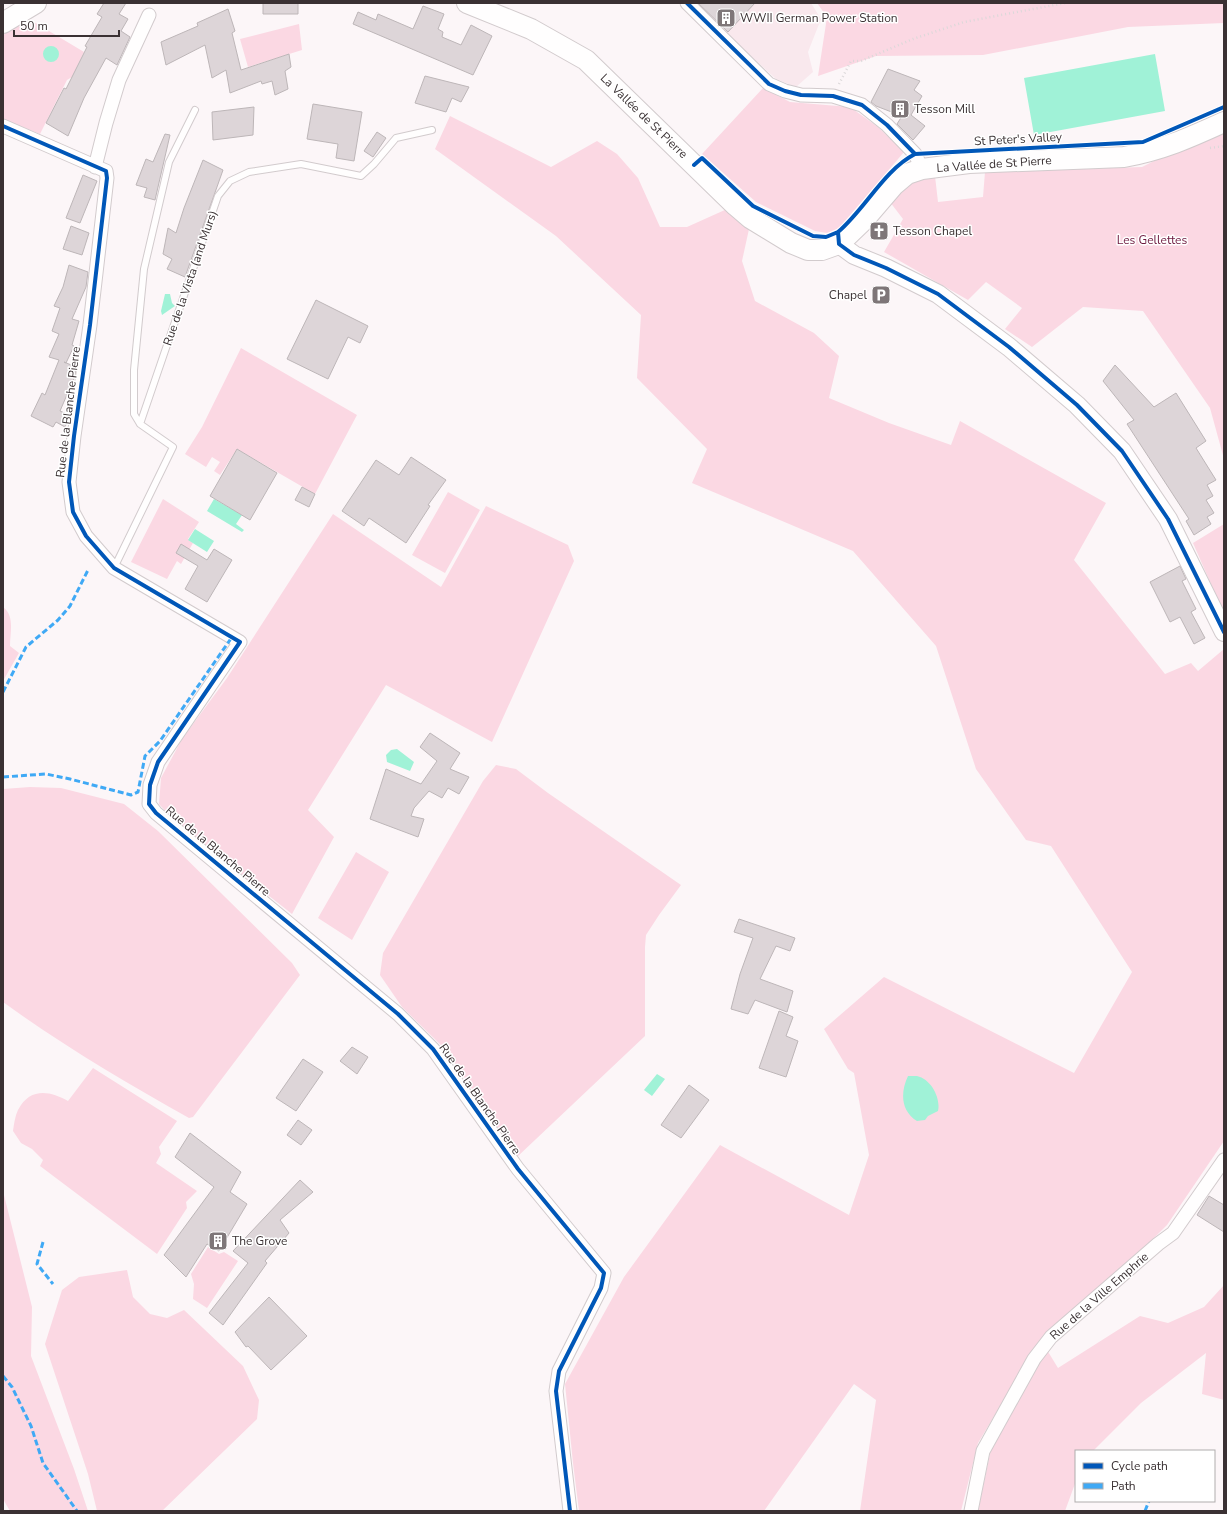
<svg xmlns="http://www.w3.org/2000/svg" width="1227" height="1514" font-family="'Nunito Sans',sans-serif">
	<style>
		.built { fill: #f9e8ed }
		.green { fill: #fbd8e3 }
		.water { fill: #a0f2d7 }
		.building { fill: #ddd5d8; stroke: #bdb6b8 }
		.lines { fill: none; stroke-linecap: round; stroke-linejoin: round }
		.lane-casing { stroke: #d2cbcd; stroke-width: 8 }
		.street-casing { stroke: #d2cbcd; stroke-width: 15 }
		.secondary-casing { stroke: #d2cbcd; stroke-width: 20 }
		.primary-casing { stroke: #d2cbcd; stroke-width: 22 }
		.path { stroke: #dbd8d9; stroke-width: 2.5; stroke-dasharray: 1 3; stroke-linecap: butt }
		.lane { stroke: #fffefe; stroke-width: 6 }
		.street { stroke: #fffefe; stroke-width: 13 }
		.secondary { stroke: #fffefe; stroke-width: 18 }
		.primary { stroke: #fffefe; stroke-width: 20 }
		.quiet { stroke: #3fa9f5; stroke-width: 3; stroke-dasharray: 6 3; stroke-linecap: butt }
		.cycleway-casing { stroke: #fff; stroke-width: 6 }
		.cycleway { stroke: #0057b8; stroke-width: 4 }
		.labels { text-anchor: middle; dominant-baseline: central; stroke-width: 3; stroke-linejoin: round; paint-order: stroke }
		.poi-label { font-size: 12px; fill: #3a3133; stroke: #fff; text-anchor: start }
		.street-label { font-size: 12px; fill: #3a3133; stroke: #fff }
		.park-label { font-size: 12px; fill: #6c183e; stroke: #fff }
	</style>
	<rect width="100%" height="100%" fill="#fcf6f8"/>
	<path class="built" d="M694,3H811L821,19L808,52L813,72L796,87L776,79Z"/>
	<path class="green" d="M817,3H1224V23L1128,27L983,55L876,56L818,76L827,17Z
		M29,19L84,52L72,77L67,80L40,134L3,119V35Z
		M299,24L302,50L248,67L240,39Z
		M763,88L790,102L850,107L878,127L904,152L839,228L827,233L815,231L756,202L702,154Z
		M450,116L551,167L597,141L617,154L638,178L660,227H687L727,209L749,229L742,261L755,301L814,333L839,356L829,398L889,423L951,445L960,421L1106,503L1074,560L1165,674L1191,663L1198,671L1224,649V1141L1167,1225L1126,1266L1038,1343L978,1443L961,1511H860L876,1400L854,1384L764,1511H579L573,1463L565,1384L624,1277L720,1145L849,1215L869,1155L854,1073L848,1069L824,1029L884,977L1074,1073L1132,972L1051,846L1026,840L976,769L936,646L853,551L692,483L707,449L637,378L641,315L556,236L435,149Z
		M1224,131V459L1210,408L1143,311L1083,307L1032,347L1005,329L1022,308L986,282L968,300L884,252L903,219L890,202L910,184L935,176L938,202L983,197L985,172L1142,167L1172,152Z
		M241,348L357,415L315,494L237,449L220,475L214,471L220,462L212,457L206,467L185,454L202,427Z
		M448,492L480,510L445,573L412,555Z
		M163,499L199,522L188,539L193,543L181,564L177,561L167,579L131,562Z
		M486,506L568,545L574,561L492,742L386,685L308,810L334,837L292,914L175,822L159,804L161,778L182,739L227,678L333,514L441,587Z
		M1224,524V614L1193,543Z
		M3,607C15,616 10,632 10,646L19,653L3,681Z
		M496,765L516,769L548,793L681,885L659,915L646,935L645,947V1036L517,1157L447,1051L402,1007L380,975L383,953L483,781Z
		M30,787L61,788L124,804L158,831L292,963L300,975L193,1117L189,1118C125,1082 62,1045 3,1002V789Z
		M356,852L389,872L352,940L318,918Z
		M93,1068L177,1121L159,1147L161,1154L156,1163L197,1191L186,1202L187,1208L157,1254L40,1166L43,1160L32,1149L21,1143L13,1131C14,1124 15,1116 18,1110C30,1087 50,1091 68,1101Z
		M3,1191L32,1307L31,1356L74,1469L88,1511H10L3,1499Z
		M208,1247L219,1254L224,1252L238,1261L207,1308L193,1299L194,1284L191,1274Z
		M127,1270L133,1297L150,1314L167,1318L184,1310L243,1366L259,1400L257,1419L162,1511H97L88,1474L45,1344L62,1290L79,1277Z
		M1224,1285V1400L1202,1394L1206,1353L1141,1403L1093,1451H1076V1481L1065,1511H978L991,1449L1047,1350L1058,1368L1140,1316L1168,1323L1204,1307Z"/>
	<path class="water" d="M43 54a8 8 0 1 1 16 0a8 8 0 1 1-16 0Z
		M1155,54L1165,111L1034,135L1024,78Z
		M165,294H170L172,303L175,306L162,315L161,311Z
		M214,499L242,515L236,524L244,530L242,532L207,511Z
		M195,529L214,541L207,552L188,540Z
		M397,749L414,762L410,771L387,762L386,755L391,750Z
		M657,1074L665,1079L652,1096L644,1090Z
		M908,1076C910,1076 914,1076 917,1076C931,1079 941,1098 938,1111L928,1116L925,1120L917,1121C901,1111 900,1093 908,1076Z"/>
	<path class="building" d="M104,3H126L119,14L128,19L121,31L130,37L117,65L106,58L84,98L68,136L46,123L64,88L66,89L87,47L85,46L102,17L97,14Z
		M263,3H298V14H263Z
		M698,3H755L728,32Z
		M423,6L444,14L438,29L443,32L442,37L461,45L471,25L492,36L473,75L353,24L358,12L376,20L378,14L413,29Z
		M228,9L235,31L232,33L241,70L289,54L291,67L285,71L288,89L275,95L272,81L262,84L261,81L230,93L226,70L212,78L205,45L166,65L161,42L198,26L197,23Z
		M888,69L920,81L914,90L922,96L911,115L925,126L913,140L897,124L902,116L876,106L871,102Z
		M425,76L469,87L461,102L452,98L446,112L415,103Z
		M313,104L362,112L354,161L336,158L338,144L307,139Z
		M254,107L253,135L213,140L212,112Z
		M377,132L386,138L373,157L364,151Z
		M165,134L170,135L155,200L144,197L147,188L136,185L146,159L153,162Z
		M203,160L223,170L185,277L167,269L172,259L163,254L168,228L176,233L184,208Z
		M83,175L97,181L80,223L66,218Z
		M71,226L89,233L82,255L63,249Z
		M69,265L88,272L86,287L72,319L79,321L72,345L74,346L66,363L64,362L76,367L75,376L60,411L69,415L68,420L65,427L56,422L53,427L31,416L42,393L45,395L59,360L49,357L59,334L52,331L60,308L54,306L63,287Z
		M316,300L368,326L360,343L348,337L328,379L287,359Z
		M1115,365L1154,407L1176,393L1206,441L1196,448L1216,480L1207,485L1213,496L1206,500L1214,513L1207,517L1211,524L1194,535L1186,521L1189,519L1127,424L1134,420L1103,381Z
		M237,449L277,473L250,520L210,496Z
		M411,457L446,480L428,505L430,506L406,543L369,518L364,526L342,511L376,460L399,475Z
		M302,487L315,494L309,507L295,500Z
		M181,544L207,560L214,549L232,560L207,602L185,589L198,566L176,553Z
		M1180,566L1186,579L1182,581L1196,609L1191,612L1205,638L1194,644L1180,617L1170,622L1150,582Z
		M430,733L460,753L450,769L469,777L459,794L448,788L442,798L429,791L414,808L411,816L424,819L418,837L370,819L386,769L421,784L437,761L420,747Z
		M739,919L795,938L790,951L776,946L760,979L793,991L787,1012L755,1000L748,1014L731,1009L740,974L753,938L734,932Z
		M779,1011L793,1017L786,1036L798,1041L786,1077L759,1068Z
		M352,1047L368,1057L357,1074L340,1061Z
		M303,1059L323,1072L296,1111L276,1098Z
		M689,1085L709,1100L681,1138L661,1125Z
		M298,1120L312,1130L301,1145L287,1135Z
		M190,1133L241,1172L230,1192L247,1204L219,1251L207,1244L186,1277L164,1255L214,1187L175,1157Z
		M300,1180L313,1192L280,1220L289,1233L265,1261L267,1263L223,1325L209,1313L248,1263L233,1251Z
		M1209,1196L1224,1205V1232L1197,1215Z
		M269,1297L307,1336L271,1370L248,1346L246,1347L235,1332Z"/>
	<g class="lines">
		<g class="lane-casing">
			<path id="lane" d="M140,424L134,414V370L144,269L169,162L195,110
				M114,568L173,447L140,424L218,196L230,181L249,172L301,164L361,176L374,164L396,138L432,130"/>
		</g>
		<g class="street-casing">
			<path id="street" d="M687,3L769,84L785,91L801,95L833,96L862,105L887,125L915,154L922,169
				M3,126L106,171L107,178L90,325L74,436L69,482L73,512L86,536L114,568L240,642L158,762L150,785L149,804L156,813L398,1014L433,1049L518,1169L604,1273L601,1288L559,1371L556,1391L570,1511
				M95,167L106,123L119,80L149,15
				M971,1511L983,1451L1034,1359L1051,1337L1158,1244L1173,1233L1224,1160"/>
		</g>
		<g class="secondary-casing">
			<path id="secondary" d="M839,244L854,255L886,268L938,294L1009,347L1077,405L1122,451L1168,519L1224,632"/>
		</g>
		<g class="primary-casing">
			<path id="primary" d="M467,3L531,29L586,60L736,206L750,218L791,243L808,250H822L839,244L864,220L894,185L907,174L922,169L969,163L1124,157C1162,150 1189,138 1224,122
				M3,23L36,3"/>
		</g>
		<path class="path" d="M839,84L851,61H861L913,39L964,22L1065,3
			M1210,148L1224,146"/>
		<use href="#lane" class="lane"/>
		<use href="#street" class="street"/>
		<use href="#secondary" class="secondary"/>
		<use href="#primary" class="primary"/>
		<path class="quiet" d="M3,692L26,647L58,620L70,606L88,570
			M3,777L46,774L70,779L131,795L138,792L145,756L160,741L232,637
			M43,1242L37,1264L53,1284
			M3,1376L12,1387L31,1426L43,1463L77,1511
			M1145,1511L1149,1501"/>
		<g class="cycleway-casing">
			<path id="cycleway" d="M687,3L769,84L785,91L801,95L833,96L862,105L887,125L915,154
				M1224,107L1143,142L915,154C884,170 865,209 838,232L839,244L854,255L886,268L938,294L1009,347L1077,405L1122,451L1168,519L1224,632
				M3,126L106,171L107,178L90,325L74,436L69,482L73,512L86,536L114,568L240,642L158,762L150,785L149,804L156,813L398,1014L433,1049L518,1169L604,1273L601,1288L559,1371L556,1391L570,1511
				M694,165L702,158L753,206L813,236L826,237L838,232"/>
		</g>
		<use href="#cycleway" class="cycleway"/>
	</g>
	<defs>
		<g id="building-square" transform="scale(1)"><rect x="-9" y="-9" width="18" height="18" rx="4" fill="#7e7678" stroke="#fff"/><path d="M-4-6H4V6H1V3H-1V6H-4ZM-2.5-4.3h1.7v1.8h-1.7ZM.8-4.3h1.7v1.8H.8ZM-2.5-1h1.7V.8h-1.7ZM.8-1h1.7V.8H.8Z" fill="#fff"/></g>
		<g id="church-square" transform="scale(1)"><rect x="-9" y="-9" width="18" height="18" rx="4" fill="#7e7678" stroke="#fff"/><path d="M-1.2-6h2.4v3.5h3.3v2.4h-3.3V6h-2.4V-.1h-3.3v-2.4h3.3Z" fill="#fff"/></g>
		<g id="parking-square" transform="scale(1)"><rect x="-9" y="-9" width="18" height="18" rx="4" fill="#7e7678" stroke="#fff"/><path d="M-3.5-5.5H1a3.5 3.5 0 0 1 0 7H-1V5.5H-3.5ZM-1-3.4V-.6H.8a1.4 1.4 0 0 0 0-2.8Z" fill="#fff"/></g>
	</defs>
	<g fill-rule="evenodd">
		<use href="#building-square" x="726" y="18"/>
		<use href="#building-square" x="900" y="109"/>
		<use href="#church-square" x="879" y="231"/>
		<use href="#parking-square" x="881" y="295"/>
		<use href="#building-square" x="218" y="1241"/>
	</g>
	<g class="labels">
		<g class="poi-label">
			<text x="740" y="18">WWII German Power Station</text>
			<text x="914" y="109">Tesson Mill</text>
			<text x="893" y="231">Tesson Chapel</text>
			<text x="867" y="295" text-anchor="end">Chapel</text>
			<text x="232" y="1241">The Grove</text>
		</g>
		<g class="street-label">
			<text transform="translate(644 116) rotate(44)">La Vallée de St Pierre</text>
			<text transform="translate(1018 139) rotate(-3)">St Peter's Valley</text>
			<text transform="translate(994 164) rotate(-4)">La Vallée de St Pierre</text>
			<text transform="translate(190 278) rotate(-71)">Rue de la Vista (and Murs)</text>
			<text transform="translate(68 412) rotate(-83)">Rue de la Blanche Pierre</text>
			<text transform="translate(218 851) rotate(40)">Rue de la Blanche Pierre</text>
			<text transform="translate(480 1099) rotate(55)">Rue de la Blanche Pierre</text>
			<text transform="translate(1099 1296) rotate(-41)">Rue de la Ville Emphrie</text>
		</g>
		<g class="park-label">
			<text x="1152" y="240">Les Gellettes</text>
		</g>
	</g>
	<rect width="1227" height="1514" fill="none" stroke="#3a3133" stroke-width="8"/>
	<rect x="1075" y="1450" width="140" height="52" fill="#ffffff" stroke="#b0adad"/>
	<rect x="1083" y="1463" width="20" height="6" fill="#0057b8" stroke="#b0adad"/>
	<text x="1111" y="1470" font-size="12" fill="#3a3133">Cycle path</text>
	<rect x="1083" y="1483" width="20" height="6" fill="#3fa9f5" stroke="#b0adad"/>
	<text x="1111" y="1490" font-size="12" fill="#3a3133">Path</text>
	<path d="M14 30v6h105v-6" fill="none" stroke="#3a3133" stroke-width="2"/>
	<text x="20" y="30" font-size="12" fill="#3a3133" stroke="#ffffff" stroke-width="3" paint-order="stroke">50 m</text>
</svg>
